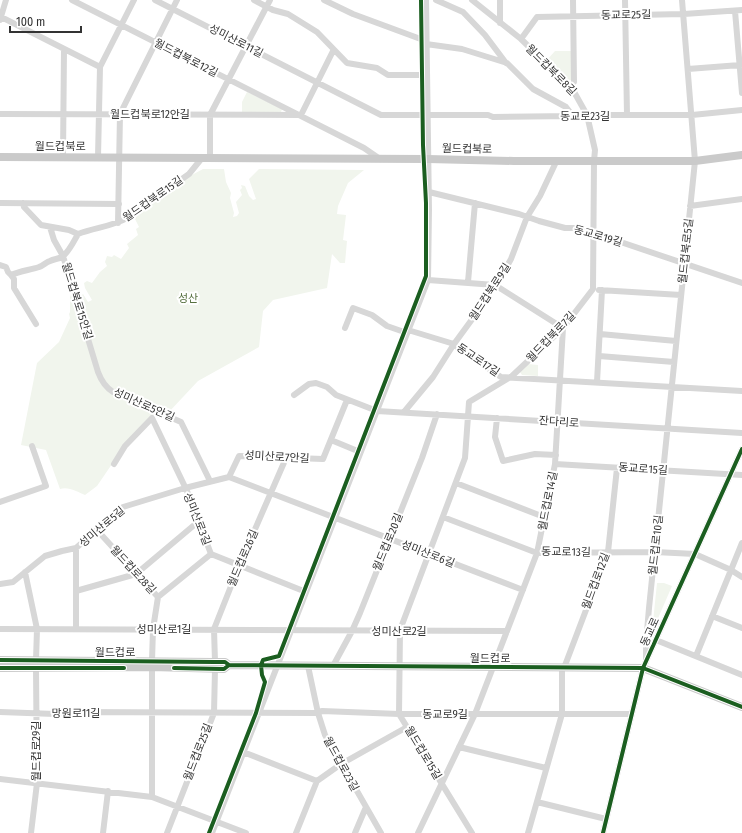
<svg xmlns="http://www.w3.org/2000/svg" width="742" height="833" font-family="'Fira Sans Condensed','Noto Sans KR',sans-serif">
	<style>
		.green { fill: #f1f5ed }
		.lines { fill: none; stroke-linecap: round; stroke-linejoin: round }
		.minor { stroke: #d7d7d7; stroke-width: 6 }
		.major { stroke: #cacaca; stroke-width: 8 }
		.cycleway-casing { stroke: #fff; stroke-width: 6 }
		.cycleway { stroke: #1b5e20; stroke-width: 4 }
		.labels { text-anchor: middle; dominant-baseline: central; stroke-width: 4; stroke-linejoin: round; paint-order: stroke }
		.street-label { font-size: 11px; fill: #333; stroke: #fff }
		.park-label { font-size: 11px; fill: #56703f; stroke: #fff }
	</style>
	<rect width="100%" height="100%" fill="#fff"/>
	<path class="green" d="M555,51H571V80L567,82L546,61Z
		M247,92L282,109L281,112H242V102Z
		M203,169H224L226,182L231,193L230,198L234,213L233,217L237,216L239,213L236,202L242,195L240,190L242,188L241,185L245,186L249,196L253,200L256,199L249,179L259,169L364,170L348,183L338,206L337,214L346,215L343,240L347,241L345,263H340L332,254L327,288L273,300L263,311L259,347L198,381L168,413L153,416L112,464L97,486L85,495C78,492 68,486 60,489L46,450L21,445L37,363L59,342L70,318L69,314L70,312V297L75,286L80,297L83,294L88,302L92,300L85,288L84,283L87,281L92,283L100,272L107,266L105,262L107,256L112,257L114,255L121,259L129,248L127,244L138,235L136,229L139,227L134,217L161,198L190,176Z
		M528,364L538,365V376L522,375L520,372Z
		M657,583H664L672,586L656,623L653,622Z"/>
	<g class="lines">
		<path class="minor" d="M72,0L364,148L380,159
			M155,0L381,115H488L493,117L573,116C578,119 583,118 587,115H692L742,110
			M254,0L273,10L288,14L317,32L347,63L377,68L388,75H427
			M324,0L353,14L426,41
			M436,0L463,12L485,35L506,63
			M472,0L521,39L573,90L587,115L595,150L594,161L593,289L563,328L512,376L469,402L465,458L400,630L399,714L472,833
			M625,0L627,115
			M735,11L742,93
			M1,17L100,67
			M0,20L6,0
			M500,23V0
			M521,39L537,17L684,14L742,10
			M426,44L462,49L507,63L533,89L566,107L573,116
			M688,69L740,65
			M570,87L574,82L573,0
			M0,114L299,115
			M301,115L333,51
			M63,157L64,49
			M98,157L100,67L134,0
			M210,158V115L270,0
			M429,192L519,214L539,221L565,228H576L594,233L742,283
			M0,203L119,204
			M23,203L24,207L41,225L69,230L78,234C96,227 112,227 129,217L189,174L202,158
			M690,206L742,199
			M118,223L120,114L177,0
			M50,227L54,240L63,256L98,372C101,380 105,387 113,392L181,422L210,481
			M0,265L6,267L8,272L11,275C20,271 30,270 39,267C43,266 46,262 50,261C54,259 58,259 62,257C69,252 74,241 78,234
			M11,275L14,279V288L36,324
			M428,280L495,285L563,328
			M468,282L475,203
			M599,290L681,295
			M345,328L353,308L372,315L387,326L407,333
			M408,330L454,344L458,348L501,377L742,391
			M600,334L676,341
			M599,356L674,362
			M597,382L602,290
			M294,395L309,384L316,383L327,387L336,395L377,411L742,433
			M404,412L433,377L454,344L473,318L495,285L498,282L511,259L527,217L540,196L557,160
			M497,418L495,437L503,461L535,454L556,455
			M331,440L360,452
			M114,464L125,446L152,418L187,491L211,554L306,592
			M555,464L742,475
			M229,477L239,456L323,459L347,400
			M456,483L544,517
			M0,502L46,486L32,446
			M443,517L537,553L655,552L695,554L731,570L742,577
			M97,530L158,597L153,629L152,661
			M25,572L37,629L36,660
			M0,584L13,582L45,556L62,551L76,548
			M76,591L136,574L199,521
			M158,597L211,554
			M712,616L742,628
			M0,629L507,631
			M76,629V548L123,507L185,488L229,477L523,590
			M656,640L742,675
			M696,656L742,543
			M215,662L214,629L239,566L286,458
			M646,662V643L649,608L695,161L682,0
			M308,666L318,713L325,735L381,833
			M333,666L352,631L360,613L422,458L437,414
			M564,668L608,552L617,468
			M0,712L55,714L69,712L318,713L322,711L399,714H632
			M459,747L546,768
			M243,752L317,781L341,764L407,727
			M0,779L152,797L246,833
			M152,797V667
			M537,802L606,819
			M31,833L37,783L36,668
			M103,833L108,791
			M167,833L214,713L215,669
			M212,833L428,280L429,209L426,0
			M296,833L317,781
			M355,833L366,807
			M418,833L475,714L537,553L555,464L563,328
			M528,833L562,714V668
			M603,833L643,668L742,449"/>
		<path class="major" d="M0,157L428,159L514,161H695L742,155
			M0,660L215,662H225L229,665L643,668L742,707
			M0,668L152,667L224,669L229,665"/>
		<g class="cycleway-casing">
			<path id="cycleway" d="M0,660L215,662H225L229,665L643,668L742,707
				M0,668H124
				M174,668L224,669L229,665
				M209,833L256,713L265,682L262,675L261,665L263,660L279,656L426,276V203L423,145L421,0
				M603,833L643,668L742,449"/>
		</g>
		<use href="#cycleway" class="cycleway"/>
	</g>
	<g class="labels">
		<g class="street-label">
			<text transform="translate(626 15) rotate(-1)">동교로25길</text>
			<text transform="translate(236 41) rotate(27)">성미산로11길</text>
			<text transform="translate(186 58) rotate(27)">월드컵북로12길</text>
			<text transform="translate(551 70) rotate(45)">월드컵북로8길</text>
			<text x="150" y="114">월드컵북로12안길</text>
			<text x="585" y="116">동교로23길</text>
			<text x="60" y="146">월드컵북로</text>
			<text transform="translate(467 149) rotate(1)">월드컵북로</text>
			<text transform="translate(153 199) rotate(-35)">월드컵북로15길</text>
			<text transform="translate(598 236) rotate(16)">동교로19길</text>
			<text transform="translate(686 251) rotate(-84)">월드컵북로5길</text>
			<text transform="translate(490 292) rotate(-57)">월드컵북로9길</text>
			<text transform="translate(77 301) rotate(73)">월드컵북로15안길</text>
			<text transform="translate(551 337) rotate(-46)">월드컵북로7길</text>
			<text transform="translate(478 360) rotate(34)">동교로17길</text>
			<text transform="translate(144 405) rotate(24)">성미산로5안길</text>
			<text transform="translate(559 422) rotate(4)">잔다리로</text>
			<text transform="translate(277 457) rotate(3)">성미산로7안길</text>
			<text transform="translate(643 469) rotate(4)">동교로15길</text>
			<text transform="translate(548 501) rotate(-79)">월드컵로14길</text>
			<text transform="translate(197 519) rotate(68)">성미산로3길</text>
			<text transform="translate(102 527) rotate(-40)">성미산로5길</text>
			<text transform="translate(388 542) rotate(-68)">월드컵로20길</text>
			<text transform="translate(656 545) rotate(-84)">월드컵로10길</text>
			<text transform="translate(566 552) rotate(1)">동교로13길</text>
			<text transform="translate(428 554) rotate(21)">성미산로6길</text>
			<text transform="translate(243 558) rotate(-67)">월드컵로26길</text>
			<text transform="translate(133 570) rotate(47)">월드컵로28길</text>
			<text transform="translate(596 581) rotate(-70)">월드컵로12길</text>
			<text x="164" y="629">성미산로1길</text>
			<text x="399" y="631">성미산로2길</text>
			<text transform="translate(650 632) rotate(-66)">동교로</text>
			<text x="115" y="652">월드컵로</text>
			<text x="490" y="658">월드컵로</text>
			<text x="76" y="713">망원로11길</text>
			<text x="445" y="714">동교로9길</text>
			<text transform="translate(36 751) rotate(-90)">월드컵로29길</text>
			<text transform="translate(198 752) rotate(-69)">월드컵로25길</text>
			<text transform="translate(423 753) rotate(59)">월드컵로15길</text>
			<text transform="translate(341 764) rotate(61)">월드컵로23길</text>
		</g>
		<g class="park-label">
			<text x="188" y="298">성산</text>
		</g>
	</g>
	<path d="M10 26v6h71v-6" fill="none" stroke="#333333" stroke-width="2"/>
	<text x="16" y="26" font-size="12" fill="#333333" stroke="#ffffff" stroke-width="3" paint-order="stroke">100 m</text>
</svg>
